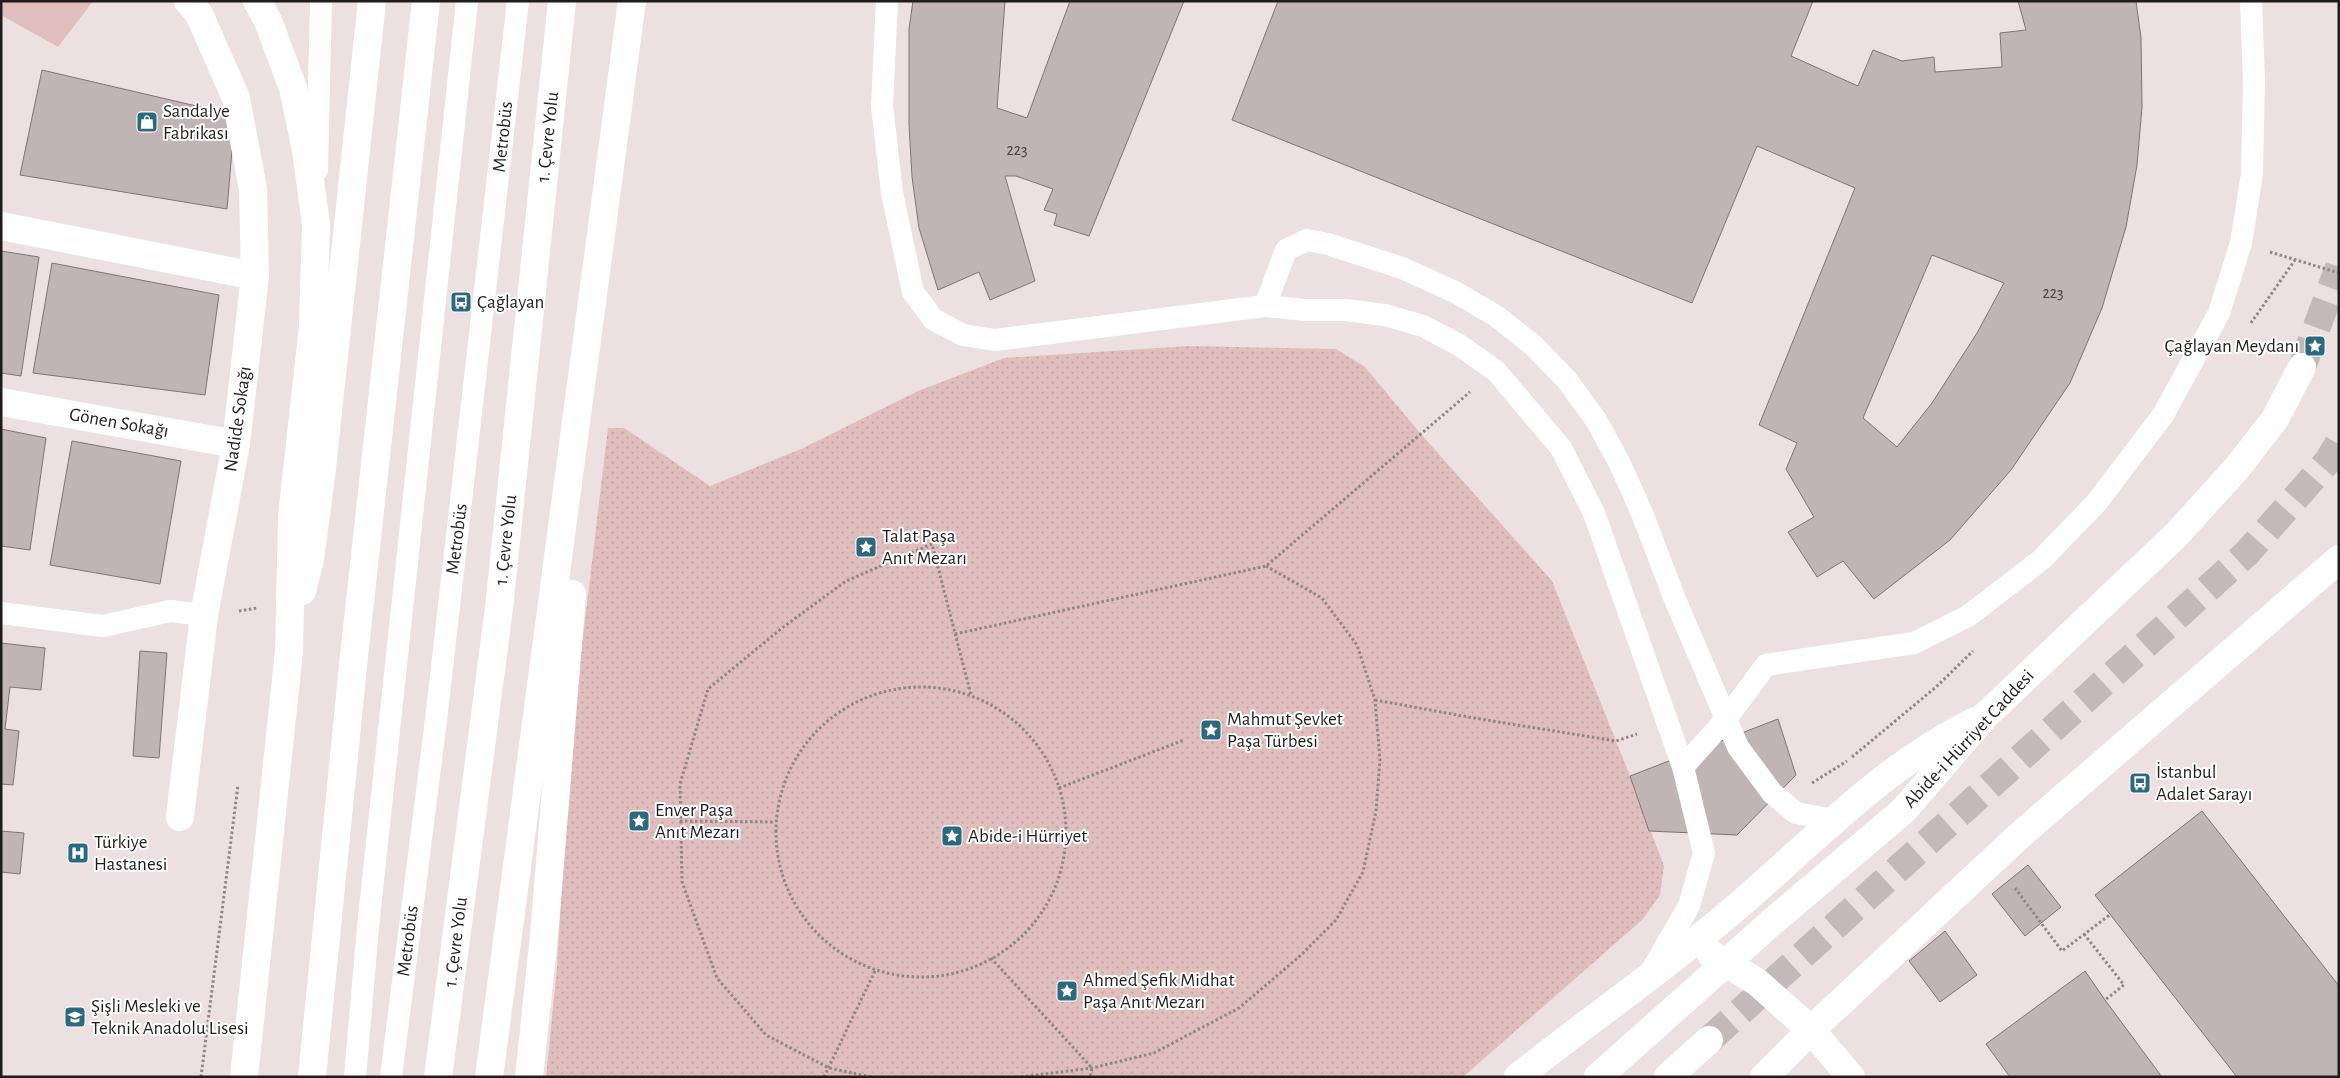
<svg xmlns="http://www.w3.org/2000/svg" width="2340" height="1078" font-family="'Alegreya Sans',sans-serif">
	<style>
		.park { fill: url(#park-dots) }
		.garden { fill: #e1bebe }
		.building { fill: #c0b4b4; stroke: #7f7474; fill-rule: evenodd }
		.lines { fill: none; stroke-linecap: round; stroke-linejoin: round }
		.primary-tunnel { stroke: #c4b9b9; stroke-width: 28; stroke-dasharray: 28 14; stroke-linecap: butt }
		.path { stroke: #8f8686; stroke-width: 3; stroke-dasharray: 2.5 2.5; stroke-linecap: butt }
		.service { stroke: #fff; stroke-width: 22 }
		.minor { stroke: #fff; stroke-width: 28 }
		.tertiary { stroke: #fff; stroke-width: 28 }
		.primary { stroke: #fff; stroke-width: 28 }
		.trunk { stroke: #fff; stroke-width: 28 }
		.labels { text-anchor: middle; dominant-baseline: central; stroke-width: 4; stroke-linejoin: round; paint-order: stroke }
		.number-label { font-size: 16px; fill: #484242 }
		.poi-label { font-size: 19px; fill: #201c1c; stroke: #fff; text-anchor: start }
		.street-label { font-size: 19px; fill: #201c1c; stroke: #fff }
	</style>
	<defs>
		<pattern id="park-dots" width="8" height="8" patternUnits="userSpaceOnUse" patternTransform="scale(1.25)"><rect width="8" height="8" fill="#e1bebe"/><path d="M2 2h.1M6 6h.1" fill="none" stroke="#c1a3a3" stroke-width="1.8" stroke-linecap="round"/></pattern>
	</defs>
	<rect width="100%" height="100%" fill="#ede0e0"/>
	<path class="park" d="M1189,346L1336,349L1365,367L1420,433L1552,581L1630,776L1664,866L1660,895L1642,920L1463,1077H546L557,967L570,745L608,428H624L710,486L801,449L918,391L1004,358Z"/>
	<path class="garden" d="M1,1H93L58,47L1,15Z"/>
	<path class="building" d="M913,1H1005L997,108L1027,118L1070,1H1184L1089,236L1054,225L1057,214L1044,210L1053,189L1016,176H1005L1035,281L990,300L979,272L938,290L919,228L912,177L909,124V29Z
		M1278,1H1813L1791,56L1858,86L1873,50L1902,61L1934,57L1935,72L2002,67L2000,33L2026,30L2018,1H2136L2141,38L2142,107L2137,165L2126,227L2102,308L2070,383L2011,470L1950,540L1874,599L1843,561L1817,577L1788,532L1814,517L1786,469L1797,443L1759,425L1855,188L1757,146L1692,303L1232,120ZM1932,255L2004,283L1977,333L1932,403L1897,447L1863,418Z
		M42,70L235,115L227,209L20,175Z
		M1,251L39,257L21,376L1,373Z
		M52,263L219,295L205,395L33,373Z
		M1,429L46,438L30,550L1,546Z
		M72,441L181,461L160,584L50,565Z
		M1,643L45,648L41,690L10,687L5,729L19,731L13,785L1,784Z
		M140,651L167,653L159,758L133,756Z
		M1778,719L1796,775L1737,835L1649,831L1630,776Z
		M2202,811L2339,986V1077H2237L2095,895Z
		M1,831L24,833L20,874L1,872Z
		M2028,865L2061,907L2025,936L1992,894Z
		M1945,931L1977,975L1940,1002L1909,961Z
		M2085,971L2105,1000L2162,1077H2010L1986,1044Z"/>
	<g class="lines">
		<path class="primary-tunnel" d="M2302,367L2339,267
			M1709,1040L2247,553L2328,461L2339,443"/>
		<path class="path" d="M2270,252L2339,273
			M2251,323L2295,260
			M239,611L257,608
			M955,634L1266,566L1470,392
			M776 832a145 145 0 1 1 290 0a145 145 0 1 1-290 0Z
			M1375,700L1474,718L1616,741L1637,734
			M1852,757L1936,687L1973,651
			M1812,783L1847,761
			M1059,788L1184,740
			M680,821L775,822
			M2015,888L2062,951L2111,914
			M2084,934L2124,985L2105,1000
			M991,958L1092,1068L1090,1077
			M201,1077L238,785
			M824,1077L875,971
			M871,1077L829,1068L766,1035L717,978L682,882L680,784L708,689L782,628L846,581L932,544L971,695
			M1021,1077L1092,1068L1154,1053L1239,1008L1300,956L1336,920L1363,872L1376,811L1380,759L1375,700L1357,645L1322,598L1266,566"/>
		<path class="service" d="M887,1L882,106L892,193L913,292L933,319L963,335L995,340L1265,306L1304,310H1345L1385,315L1423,326L1459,345L1496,371L1561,448L1594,513L1683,767L1704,853L1689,906L1650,973
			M317,170L321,1
			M1265,306L1286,250L1307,240L1328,244L1402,268L1455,292L1496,316L1533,345L1566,379L1596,420L1619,462L1642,513L1674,597L1738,747L1772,793L1796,813L1834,820
			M1,613L103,626L170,611L204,615
			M1683,767L1726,719L1766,665L1914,643L1968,616L2041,560L2097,502L2163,415L2219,313L2241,243L2252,174L2254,80L2251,1
			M355,1077L368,927L467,1
			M391,1077L436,720L518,1"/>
		<path class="minor" d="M188,1L199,14L236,98L253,189L255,276
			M1,226L255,276L236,444L204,615L180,817
			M1,402L236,444"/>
		<path class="tertiary" d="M1811,1030L1851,1077"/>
		<path class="primary" d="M1711,954L1757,982L1811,1030
			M1518,1077C1588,1021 1662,970 1731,912C1809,846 1881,767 1975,721
			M1598,1077L1772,922L1904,810L1985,716L2177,534L2237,468L2275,419L2302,367
			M1668,1077L1709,1040
			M1764,1077L1811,1030L2019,836L2339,559"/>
		<path class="trunk" d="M302,591L310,559L321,477L372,1
			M244,1077L289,651L292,516L313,326L316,224L306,150L293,88L268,21L257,1
			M312,1077L354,656L426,1
			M438,1077L499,608L562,1
			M489,1077C538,718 582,359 632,1
			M529,1077L544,936L572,594"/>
	</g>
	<defs>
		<g id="shop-square" transform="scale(1.125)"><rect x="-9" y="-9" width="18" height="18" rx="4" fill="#2c687f" stroke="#fff"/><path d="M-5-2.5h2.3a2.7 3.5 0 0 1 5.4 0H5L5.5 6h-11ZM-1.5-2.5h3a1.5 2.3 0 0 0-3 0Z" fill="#fff"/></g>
		<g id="bus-square" transform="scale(1.125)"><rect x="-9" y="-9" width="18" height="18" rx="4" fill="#2c687f" stroke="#fff"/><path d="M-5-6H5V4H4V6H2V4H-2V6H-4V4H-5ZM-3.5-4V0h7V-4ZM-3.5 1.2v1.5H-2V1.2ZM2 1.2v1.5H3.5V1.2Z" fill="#fff"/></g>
		<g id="sight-square" transform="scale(1.125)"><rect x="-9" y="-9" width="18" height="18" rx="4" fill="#2c687f" stroke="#fff"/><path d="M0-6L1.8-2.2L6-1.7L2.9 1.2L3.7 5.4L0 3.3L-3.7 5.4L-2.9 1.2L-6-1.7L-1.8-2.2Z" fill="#fff"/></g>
		<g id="hospital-square" transform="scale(1.125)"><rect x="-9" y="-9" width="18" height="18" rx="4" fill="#2c687f" stroke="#fff"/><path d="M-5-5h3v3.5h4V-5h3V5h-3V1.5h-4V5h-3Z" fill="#fff"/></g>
		<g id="school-square" transform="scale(1.125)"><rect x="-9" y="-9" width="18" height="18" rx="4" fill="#2c687f" stroke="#fff"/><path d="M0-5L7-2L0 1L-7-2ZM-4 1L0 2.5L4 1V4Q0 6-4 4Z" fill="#fff"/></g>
	</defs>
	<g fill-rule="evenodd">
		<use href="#shop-square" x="147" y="122"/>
		<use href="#bus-square" x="461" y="302"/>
		<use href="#sight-square" x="2315" y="346"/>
		<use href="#sight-square" x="866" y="547"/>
		<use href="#sight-square" x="1211" y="730"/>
		<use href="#bus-square" x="2140" y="783"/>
		<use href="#sight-square" x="639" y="821"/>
		<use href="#sight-square" x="952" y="836"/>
		<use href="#hospital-square" x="78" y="853"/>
		<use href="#sight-square" x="1067" y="991"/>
		<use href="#school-square" x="75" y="1017"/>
	</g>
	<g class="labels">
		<g class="number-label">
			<text x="1017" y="150">223</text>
			<text x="2053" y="293">223</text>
		</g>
		<g class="poi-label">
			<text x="163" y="111">Sandalye<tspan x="163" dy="22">Fabrikası</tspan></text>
			<text x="477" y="302">Çağlayan</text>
			<text x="2299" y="346" text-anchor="end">Çağlayan Meydanı</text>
			<text x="882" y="536">Talat Paşa<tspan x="882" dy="22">Anıt Mezarı</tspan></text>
			<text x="1227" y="719">Mahmut Şevket<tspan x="1227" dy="22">Paşa Türbesi</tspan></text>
			<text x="2156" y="772">İstanbul<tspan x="2156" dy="22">Adalet Sarayı</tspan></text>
			<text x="655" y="810">Enver Paşa<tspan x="655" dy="22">Anıt Mezarı</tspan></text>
			<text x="968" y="836">Abide-i Hürriyet</text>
			<text x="94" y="842">Türkiye<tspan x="94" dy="22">Hastanesi</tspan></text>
			<text x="1083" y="980">Ahmed Şefik Midhat<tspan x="1083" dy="22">Paşa Anıt Mezarı</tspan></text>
			<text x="91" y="1006">Şişli Mesleki ve<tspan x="91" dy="22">Teknik Anadolu Lisesi</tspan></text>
		</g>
		<g class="street-label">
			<text transform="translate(503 137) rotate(-84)">Metrobüs</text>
			<text transform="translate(548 137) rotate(-84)">1. Çevre Yolu</text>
			<text transform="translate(238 419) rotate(-82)">Nadide Sokağı</text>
			<text transform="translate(119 423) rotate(10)">Gönen Sokağı</text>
			<text transform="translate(457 539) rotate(-83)">Metrobüs</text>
			<text transform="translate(506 540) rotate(-84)">1. Çevre Yolu</text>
			<text transform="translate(1969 739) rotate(-47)">Abide-i Hürriyet Caddesi</text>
			<text transform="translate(408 941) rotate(-83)">Metrobüs</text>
			<text transform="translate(456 942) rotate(-83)">1. Çevre Yolu</text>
		</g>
	</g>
	<rect width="2340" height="1078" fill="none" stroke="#201c1c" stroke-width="5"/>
</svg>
